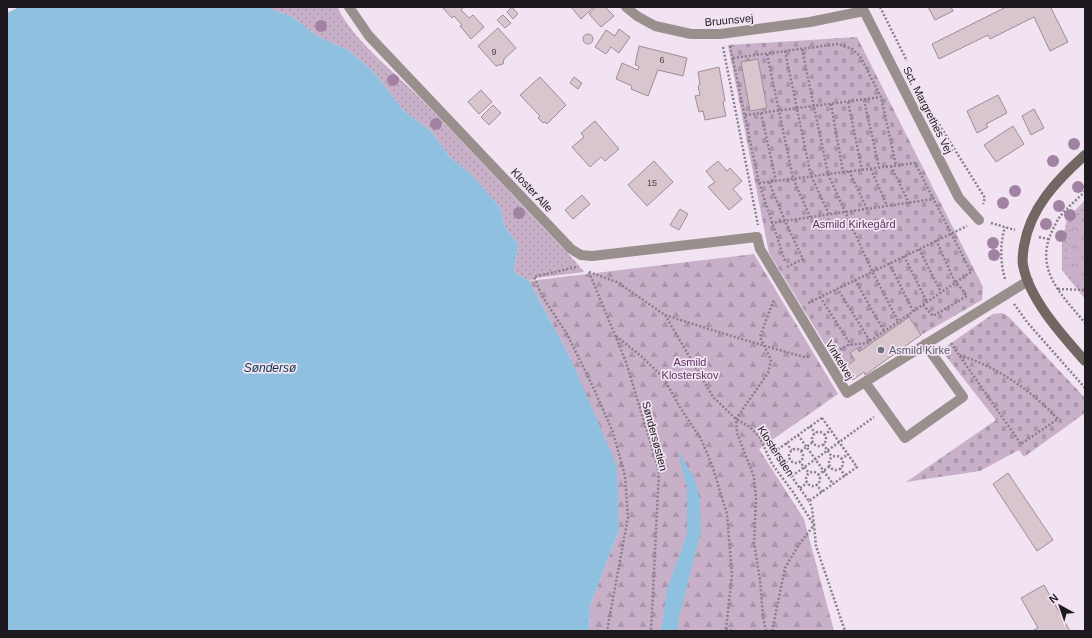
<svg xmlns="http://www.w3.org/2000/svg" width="1092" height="638" font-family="Arial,sans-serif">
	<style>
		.grass { fill: url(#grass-dots) }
		.forest { fill: url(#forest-firs) }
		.cemetery { fill: url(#cemetery-stones) }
		.park { fill: url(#park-crowns) }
		.water { fill: #90c0e0 }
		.building { fill: #d8c5ce; stroke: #9f8d95 }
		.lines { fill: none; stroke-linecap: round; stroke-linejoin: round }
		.path { stroke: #897f89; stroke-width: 2.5; stroke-dasharray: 2 2; stroke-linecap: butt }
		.lane { stroke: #99908e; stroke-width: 10 }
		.street { stroke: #99908e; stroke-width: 10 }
		.secondary { stroke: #736764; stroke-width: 10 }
		.tree { fill: #a282a3 }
		.worship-dot { fill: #6b7280; stroke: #f1e3f1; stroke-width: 1.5 }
		.labels { text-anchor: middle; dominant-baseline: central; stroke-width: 3.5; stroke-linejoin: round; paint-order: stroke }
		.number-label { font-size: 9px; fill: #4c444a }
		.street-label { font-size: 11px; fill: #1e191e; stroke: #f1e3f1 }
		.park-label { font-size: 11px; fill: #613364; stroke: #f1e3f1 }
		.worship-label { font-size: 11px; fill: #5b616d; stroke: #f1e3f1; text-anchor: start }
		.water-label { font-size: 12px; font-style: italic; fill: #0b344a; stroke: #f1e3f1 }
	</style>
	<defs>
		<pattern id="grass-dots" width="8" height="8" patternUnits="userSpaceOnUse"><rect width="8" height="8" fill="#c8b0c9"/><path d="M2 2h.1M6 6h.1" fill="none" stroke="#ab97ac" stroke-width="1.8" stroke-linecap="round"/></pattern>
		<pattern id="forest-firs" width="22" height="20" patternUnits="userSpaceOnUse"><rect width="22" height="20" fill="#c8b0c9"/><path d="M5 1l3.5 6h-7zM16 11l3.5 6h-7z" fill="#ab97ac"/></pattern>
		<pattern id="cemetery-stones" width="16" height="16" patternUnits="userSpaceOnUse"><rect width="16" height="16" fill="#c8b0c9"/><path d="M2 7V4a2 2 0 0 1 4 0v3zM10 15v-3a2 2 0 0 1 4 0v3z" fill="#ab97ac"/></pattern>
		<pattern id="park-crowns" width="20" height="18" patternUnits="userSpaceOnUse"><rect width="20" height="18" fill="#c8b0c9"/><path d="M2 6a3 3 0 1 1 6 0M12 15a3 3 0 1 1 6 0" fill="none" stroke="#ab97ac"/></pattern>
	</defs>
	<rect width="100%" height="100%" fill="#f1e3f1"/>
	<path class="grass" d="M268,7H337C356,43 390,68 418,96C471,151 523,206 575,261L584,272L536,278L529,281L514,272L518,244L505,227L500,207L472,175L449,156L431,131L404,111L372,70L348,50L317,36L293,17L271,9Z
		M1085,200V299L1062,270V243L1067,219Z"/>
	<path class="forest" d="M754,254L838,394L759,449L804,519L834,631H589L590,606L619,530L570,357L529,281Z"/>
	<path class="cemetery" d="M857,37L983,287L982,300L921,335L909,318L859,352L856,348L850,353L855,360L844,368L834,359L769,253L728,45Z
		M1002,313L1009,317L1085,398V413L1024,457L1019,450L980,471L906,482L996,420L941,350L993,314Z"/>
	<path class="park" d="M1085,209V293L1066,269L1073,221Z"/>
	<path class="water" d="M19,7H268L271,9L293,17L317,36L348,50L372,70L404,111L431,131L449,156L472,175L500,207L505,227L518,244L514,272L529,281L570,357L617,466L619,530L590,606L589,631H7V13Z
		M677,450L694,477L700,499L701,531L678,622V631H661L667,589L687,535V487Z"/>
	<path class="building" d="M442,7H464L461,10L469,18L473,15L484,27L471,39L460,26L462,25L454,16L452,18Z
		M512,7L518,14L513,19L507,12Z
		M571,7H593V8L581,19Z
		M596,7H605L614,16L601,27L589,14Z
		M928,7H951L953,11L935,20Z
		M1006,7H1054L1051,8L1068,42L1050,51L1034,17L990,39L988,35L939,59L932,44Z
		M503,15L511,23L505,28L497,20Z
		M498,28L516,48L504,59L503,64L496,66L478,46Z
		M619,29L630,37L619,53L611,47L606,54L595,47L606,30L615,36Z
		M583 39a5 5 0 1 1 10 0a5 5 0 1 1-10 0Z
		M639,46L687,58L683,76L658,70L648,96L631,89L632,86L616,79L622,63L638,70L639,66L635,65Z
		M758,59L767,108L750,111L741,62Z
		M719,67L725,101L723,102L726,116L705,120L703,111L699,112L695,96L700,95L698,86L700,85L698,72Z
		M540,77L566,105L547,124L545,122L543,123L538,118L540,116L520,95Z
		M574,77L582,83L578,89L570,83Z
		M481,90L492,102L479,114L468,102Z
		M998,95L1007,113L986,124L988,127L977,133L967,111Z
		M493,105L501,113L489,125L481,117Z
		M1034,109L1044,128L1031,135L1022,116Z
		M595,121L619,149L605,161L601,157L590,167L572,147L584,137L581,133Z
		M1013,126L1024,144L996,162L984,145Z
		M654,161L673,182L647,206L628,185Z
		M718,161L727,171L730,168L742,181L733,189L742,199L729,210L708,187L715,182L706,171Z
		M582,195L590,204L573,219L565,210Z
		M680,209L688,214L679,230L670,225Z
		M909,317L921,335L865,375L864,372L853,380L844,368L855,360L850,353L857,348L859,352Z
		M1008,473L1053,540L1037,551L993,484Z
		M1044,585L1070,631H1032L1038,628L1021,598Z"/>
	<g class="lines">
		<path class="path" d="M880,7L907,61
			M730,46L759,183L785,261
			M723,47L758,225
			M802,49L828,174L872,271L898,321
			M785,51L811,176L829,214
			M767,54L793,178L810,217
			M733,58L838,44L852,49L860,56L881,97L896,165
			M864,100L879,167
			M848,102L862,170
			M831,104L843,172
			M761,113L776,181
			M745,115L881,97
			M937,121L985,198L983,204
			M891,166L909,203
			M871,169L887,206
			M849,171L867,209
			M769,182L785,221L803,259L787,267
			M759,183L915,163L971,272L867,343L848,345L837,351
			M1085,191C1077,200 1066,208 1059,218C1057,221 1055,225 1053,229C1033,269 1061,294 1085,323
			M771,223L934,199
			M991,223L1015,230
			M1039,237L1048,239
			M936,240L955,282
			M919,249L941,292
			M904,256L927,302
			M889,263L913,311
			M576,267L534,277L542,296L567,334L594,389L613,432L625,476L628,517L607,631
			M589,272L617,282L665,315L713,397L736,419L750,427L760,438L772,464L793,492L814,525L816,546L845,631
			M589,272L626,362L659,471L651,631
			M1005,279C1000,261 1000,244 1005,227
			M855,280L884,331
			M837,288L870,341
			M1058,289L1085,290
			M820,297L851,345
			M808,303L967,226
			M1014,304L1027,322L1085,388
			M923,305L933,316L967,296L956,282
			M665,315C711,330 757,344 804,357H810
			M616,336L641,356L663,377L681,409L701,439L712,465L727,514L732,575L726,629L724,631
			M951,343L959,355L1021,444L1058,419C1030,390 998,367 959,355
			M822,418L857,467L809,501L774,452Z
			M810,426L815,433
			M812 439a7 7 0 1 1 14 0a7 7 0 1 1-14 0Z
			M798,435L833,484
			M824,435L831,430
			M786,443L792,450
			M823,444L832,457
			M789 456a7 7 0 1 1 14 0a7 7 0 1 1-14 0Z
			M801,451L813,442
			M829 463a7 7 0 1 1 14 0a7 7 0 1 1-14 0Z
			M841,459L848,454
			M799,461L809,473
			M783,464L790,459
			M840,468L845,476
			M806 479a7 7 0 1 1 14 0a7 7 0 1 1-14 0Z
			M818,475L830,466
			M792,476L874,417
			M816,484L822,492
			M800,488L807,483
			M726,629L732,631
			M766,631L763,617L760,580L754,543L756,499L754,477L737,433L736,419L768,373L771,360L760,337L774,299
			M772,631L785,568L798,546L814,525L812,508L809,501"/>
		<path class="lane" d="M757,237L760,249L847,393L1028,281
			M865,382L905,438L963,397L925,344"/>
		<path class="street" d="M349,7L369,36L571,249L581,255L592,256L757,237
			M626,7L637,16L655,26L691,34H720L810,22L864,11
			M862,7L959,198L979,220"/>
		<path class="secondary" d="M1085,155C1057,180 1030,208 1024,246C1023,252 1022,259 1023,265C1029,299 1062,335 1085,361"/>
	</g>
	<g class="tree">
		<circle cx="321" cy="26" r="6"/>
		<circle cx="393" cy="80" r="6"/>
		<circle cx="436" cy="124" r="6"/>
		<circle cx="1074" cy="144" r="6"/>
		<circle cx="1053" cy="161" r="6"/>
		<circle cx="1078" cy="187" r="6"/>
		<circle cx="1015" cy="191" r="6"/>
		<circle cx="1003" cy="203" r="6"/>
		<circle cx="1059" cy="206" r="6"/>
		<circle cx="519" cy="213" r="6"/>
		<circle cx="1070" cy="215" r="6"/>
		<circle cx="1046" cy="224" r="6"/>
		<circle cx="1061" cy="236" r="6"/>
		<circle cx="993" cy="243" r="6"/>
		<circle cx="994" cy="255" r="6"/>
	</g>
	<circle class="worship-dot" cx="881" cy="350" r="4"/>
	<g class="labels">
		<g class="number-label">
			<text x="494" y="52">9</text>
			<text x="662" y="60">6</text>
			<text x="652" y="183">15</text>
		</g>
		<g class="street-label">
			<text transform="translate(729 20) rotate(-5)">Bruunsvej</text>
			<text transform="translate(928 110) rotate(63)">Sct. Margrethes Vej</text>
			<text transform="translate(532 190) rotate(47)">Kloster Alle</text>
			<text transform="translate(840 360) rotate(59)">Vinkelvej</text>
			<text transform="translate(655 436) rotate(75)">Søndersøstien</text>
			<text transform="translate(776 451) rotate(57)">Klosterstien</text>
		</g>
		<g class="park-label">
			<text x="854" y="224">Asmild Kirkegård</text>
			<text x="690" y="362">Asmild<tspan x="690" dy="13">Klosterskov</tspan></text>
		</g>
		<g class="worship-label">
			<text x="889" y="350">Asmild Kirke</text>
		</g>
		<g class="water-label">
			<text x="270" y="368">Søndersø</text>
		</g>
	</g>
	<rect width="1092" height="638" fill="none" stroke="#1e191e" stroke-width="16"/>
	<g transform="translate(1060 606) rotate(320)" stroke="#f1e3f1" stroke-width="3" paint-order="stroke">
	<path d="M0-3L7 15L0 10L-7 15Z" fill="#1e191e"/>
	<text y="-6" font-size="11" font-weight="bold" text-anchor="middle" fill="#1e191e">N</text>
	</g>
</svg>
